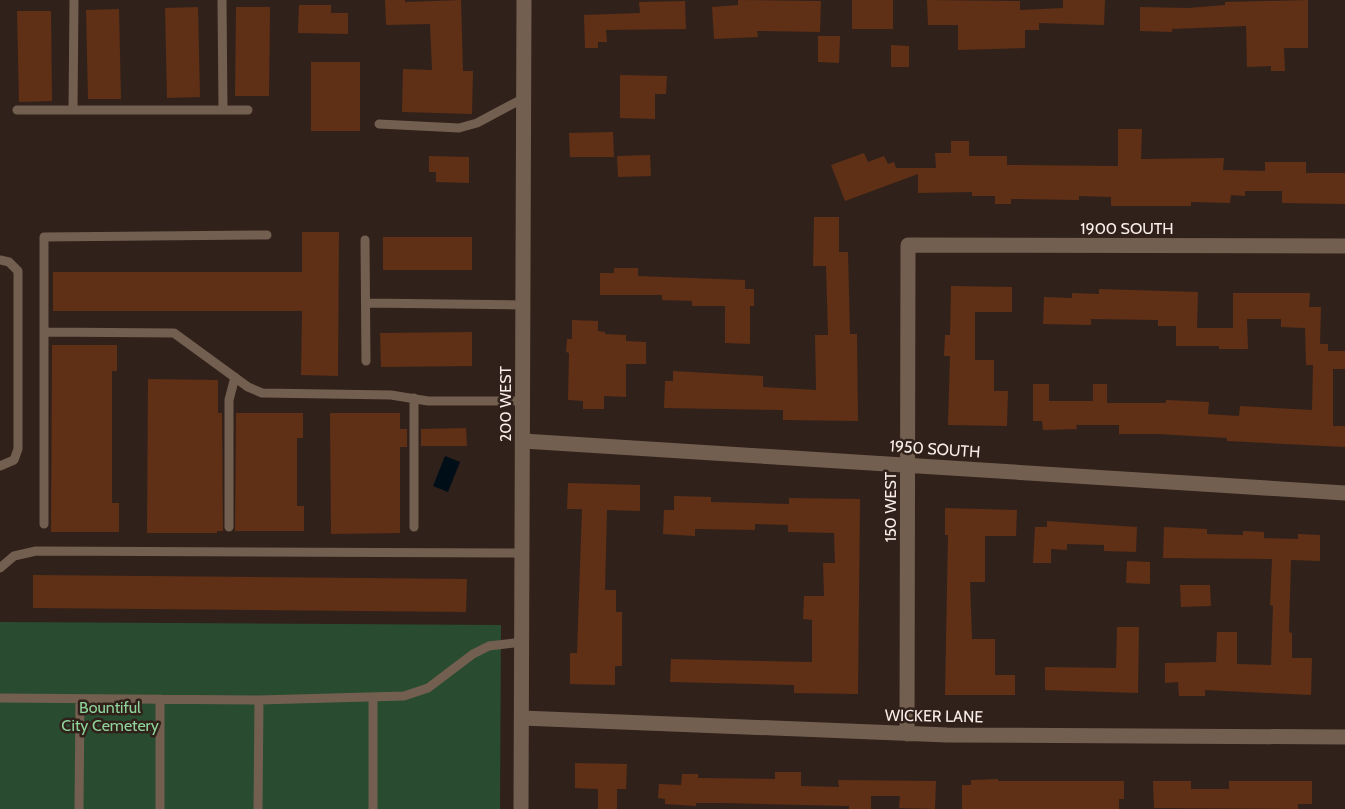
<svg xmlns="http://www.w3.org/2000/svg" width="1345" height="809" font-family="Cabin,sans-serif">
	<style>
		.green { fill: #294c31 }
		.water { fill: #000f17 }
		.building { fill: #5f3016 }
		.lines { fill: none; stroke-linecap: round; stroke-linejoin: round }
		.service { stroke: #735f50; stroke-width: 9 }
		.minor { stroke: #735f50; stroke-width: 15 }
		.tertiary { stroke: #735f50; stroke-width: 15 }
		.labels { text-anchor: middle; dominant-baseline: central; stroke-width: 5; stroke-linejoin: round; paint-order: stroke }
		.street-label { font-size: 16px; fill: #faeeea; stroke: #31211b }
		.park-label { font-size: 16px; fill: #8dd59b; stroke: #31211b }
	</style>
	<rect width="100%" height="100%" fill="#31211b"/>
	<path class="green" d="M0,622L501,625L500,809H0Z"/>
	<path class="water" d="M445,456L460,462L448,492L433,486Z"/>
	<path class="building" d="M385,0H405V2L461,0L463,71H473L472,114L402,112L403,69L432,70L430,24L386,25Z
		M738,0L821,1L820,32L757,31L758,37L714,39L712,7L738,5Z
		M852,0H893V29H852Z
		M927,0L1020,1V10L1063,8V0H1105L1104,25L1039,23V30H1025V48L958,50V25H928Z
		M1308,0V48H1284L1285,71H1271V66L1247,67L1246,26L1172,29V32L1140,31V7L1188,8L1225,5V2Z
		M685,1L686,29L606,30L607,42H598V48H585L584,15L640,13L639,2Z
		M299,5H331V13H348V34L298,33Z
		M198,7L200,97L167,98L165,8Z
		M236,7H270L269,96H235Z
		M119,9L121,99H88L86,10Z
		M17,11H51L52,101L19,102Z
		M818,36H840L839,63L818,62Z
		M891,45L909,46V67H891Z
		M311,62H360V131H311Z
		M620,75L667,76L666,94H655V119L620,118Z
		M1118,129H1142L1141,159L1224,158L1223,170L1265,171V162H1306V173H1345V204L1282,203V191H1245V196L1231,195L1230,203L1191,202V206H1111V197L1079,196V200L1011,199V204H995V196H972V192L918,193V174L845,201L831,165L864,153L868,162L884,156L888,164L894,162L896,168H936L935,153H951V141H969V156H1007V165L1118,166Z
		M613,132L614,157H570L569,133Z
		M650,155L651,176L618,177L617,156Z
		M429,156L469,157V183L436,182V172H429Z
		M814,217H839V252H848L850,334H857L858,421L783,420V410L664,408L665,381H673V371L763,376V387L816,390L815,335H828L826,266H813Z
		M302,232H339L338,376L301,375L302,311H53V272H302Z
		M383,237H472V270H383Z
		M614,268H638V276L745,280V289H754V306H750V344L725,343V306H692V301L662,300V295H600V273H614Z
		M951,286L1012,287V312H975V360H994V391H1008L1007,426L948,425L950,356H944L945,335H950Z
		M1099,289L1198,292L1197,328H1233V293H1310L1309,307H1321L1320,344H1328V351H1345V369H1333V426H1345V447L1227,441V438L1158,434H1119V425H1076L1077,429L1043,430L1042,421H1033V384H1049V401H1093V384H1107V403H1166V400L1209,402L1208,414L1239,416L1240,406L1312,410L1313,365H1306L1305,328L1281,327V319H1247L1248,349H1219V346H1176V326H1158V320L1091,319V325L1043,324L1044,297L1072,298V293L1099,294Z
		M572,320L598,321V331L605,332V334L626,335V341L646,342V364H626V397L604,396V409H583V401L568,400L569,353L566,352L567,339H572Z
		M472,332V366L381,367L380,333Z
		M52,345H117V371H112V503H119V532H51Z
		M148,379L218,380V413H222L223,531H217V533H147Z
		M236,413H303V438H297V506H304V531H235Z
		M330,413H400V429H407V447H400V533L331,534Z
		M466,428L467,446H421V429Z
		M568,483L640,485V511L607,510L605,590H616V612H622V666H615V685L570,684V653H577L582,509H567Z
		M674,496L711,497V502L789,504V498L860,499L858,694L794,693V685L670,682L671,659L812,662V620L803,619L804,596H824L823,563H835L834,533L788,532V525L755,524V530L695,529V536L663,534L664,510H674Z
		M945,508L1017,510L1016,536H985V582H970L972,639H995V675H1015V695H945L948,535H945Z
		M1047,521L1137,527L1136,552L1104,551V545L1067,544V550L1051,549V563H1033L1035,527H1047Z
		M1164,527L1207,529V534L1243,535V531L1264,532V538L1298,539V534L1320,535V561L1291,560L1289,632L1292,633V658H1312L1311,695L1205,690V696H1179L1178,682L1165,683V663L1216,662L1217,632H1237V664L1271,665L1273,606L1270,605L1272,559L1163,558Z
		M1127,561L1150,562V584L1126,583Z
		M33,575L467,579L466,612L33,608Z
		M1180,585H1210L1211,606L1181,607Z
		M1117,627H1139L1138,693L1045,690V667L1116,668Z
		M575,763L627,764L626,789H617V809H598V789L575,788Z
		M775,772H801V786L839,787L838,780L936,781L935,809L899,808L900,796H871V809H849V806L724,803H696V806L665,804V799L658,798L659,784L681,785L682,774H698V778L775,779Z
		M998,779V781H1124V799H1119V809H962V785H971V780Z
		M1153,781H1191V789H1229V781H1312V804H1298V809L1154,808Z"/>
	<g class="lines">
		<path class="service" d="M222,0L223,110
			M17,110H248
			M73,110L74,0
			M379,124L459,128L477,123L524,98
			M365,240L366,361
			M0,260L9,262L18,271V449L14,460L0,466
			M366,303L523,305
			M44,332L174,333L248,387L262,393L391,395L428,401H523
			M414,398V527
			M44,524V237L267,235
			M229,527V400L235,377
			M0,568L14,556L36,551L522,553
			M0,698L259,700L404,696L428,688L473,654L489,646L522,642
			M79,809L80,699
			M160,809V699
			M258,809L259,700
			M373,809V698"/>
		<path class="minor" d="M523,441L1345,493
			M522,718L947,735L1345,737
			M907,734L908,245L1345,246"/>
		<path class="tertiary" d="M521,809L524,0"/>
	</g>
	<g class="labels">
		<g class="street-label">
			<text x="1127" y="228">1900 SOUTH</text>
			<text transform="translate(505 404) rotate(-90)">200 WEST</text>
			<text transform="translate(935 449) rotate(4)">1950 SOUTH</text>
			<text transform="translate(890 507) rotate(-90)">150 WEST</text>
			<text transform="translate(934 716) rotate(1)">WICKER LANE</text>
		</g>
		<g class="park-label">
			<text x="110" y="707">Bountiful<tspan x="110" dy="18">City Cemetery</tspan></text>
		</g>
	</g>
</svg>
